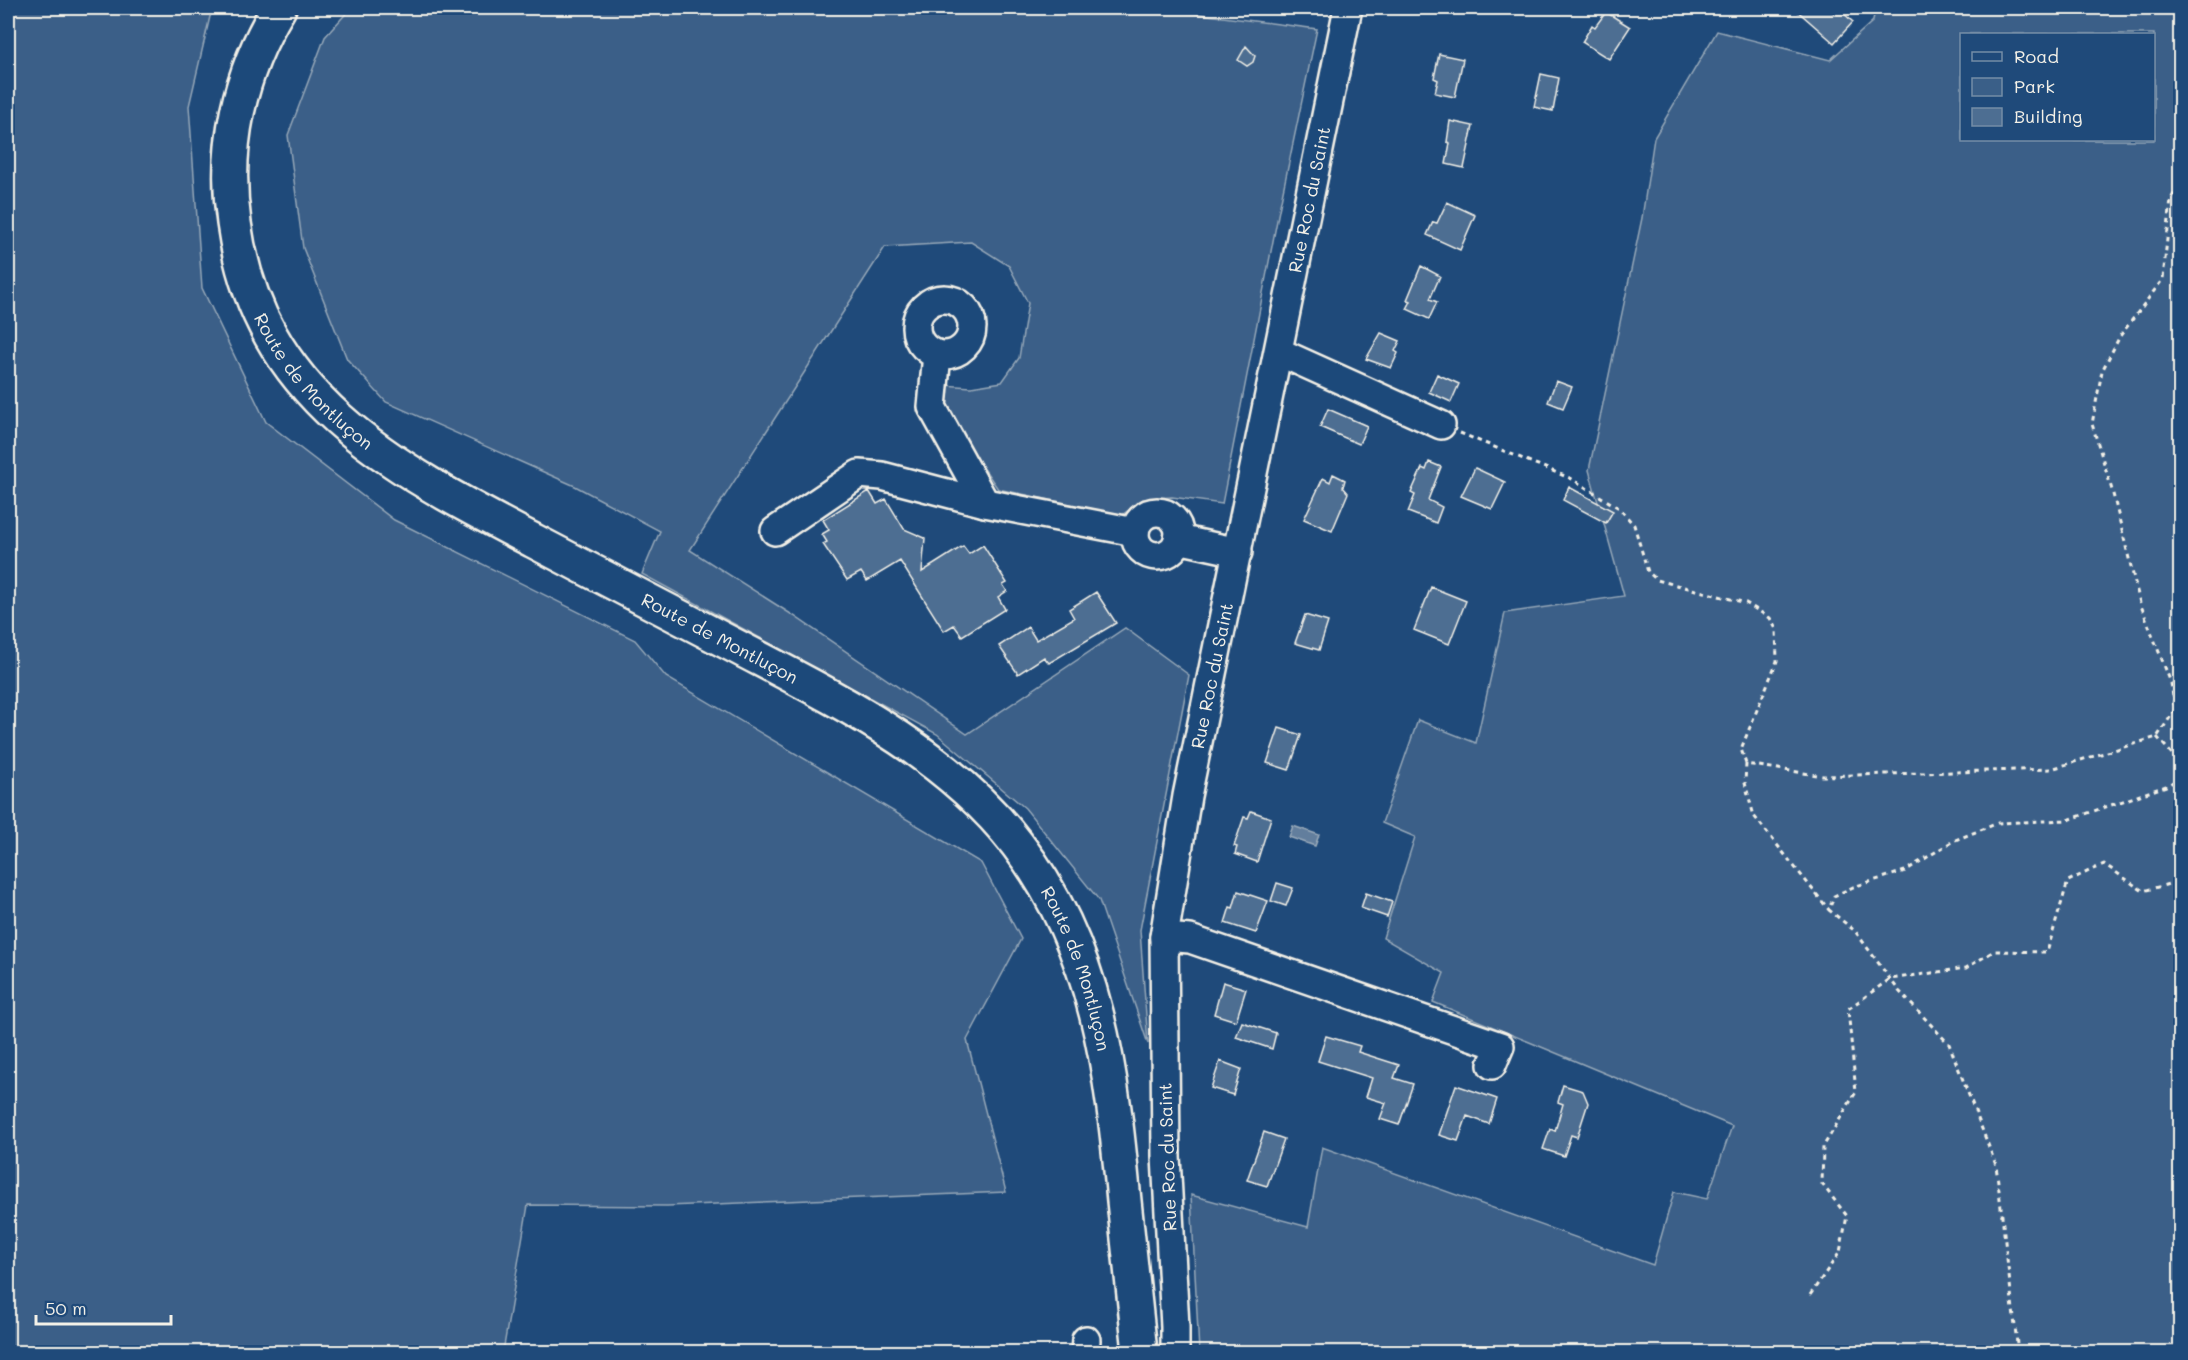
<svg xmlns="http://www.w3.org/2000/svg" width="2188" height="1360" font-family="Mali,sans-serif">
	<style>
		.green { fill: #3a5f88; stroke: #97a8b8; stroke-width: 1.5; fill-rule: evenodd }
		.water { fill: #627e9d; stroke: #9cacbb; stroke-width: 1.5 }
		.building { fill: #4d6e92; stroke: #f4f1e8; stroke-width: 1.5 }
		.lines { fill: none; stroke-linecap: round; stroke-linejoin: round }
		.minor-casing { stroke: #f4f1e8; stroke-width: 32 }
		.major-casing { stroke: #f4f1e8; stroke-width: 38 }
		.path { stroke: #f4f1e8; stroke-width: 3; stroke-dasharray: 4.5 4.5; stroke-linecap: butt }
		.minor { stroke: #1f4a7a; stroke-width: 27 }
		.major { stroke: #1f4a7a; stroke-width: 33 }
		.labels { text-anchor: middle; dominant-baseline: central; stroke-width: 6; stroke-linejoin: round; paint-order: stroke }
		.street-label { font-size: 18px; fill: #f4f1e8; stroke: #1f4a7a }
	</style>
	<rect width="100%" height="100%" fill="#1f4a7a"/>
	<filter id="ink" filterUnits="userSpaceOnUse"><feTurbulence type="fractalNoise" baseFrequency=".0167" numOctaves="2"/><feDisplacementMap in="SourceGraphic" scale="12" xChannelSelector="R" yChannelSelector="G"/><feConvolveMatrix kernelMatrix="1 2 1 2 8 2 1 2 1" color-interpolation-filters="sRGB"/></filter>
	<g filter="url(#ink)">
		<path class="green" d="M8,8H212L189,106L202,288L266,422L394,520L635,640L666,677L981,863L1021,939L967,1040L1006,1192L667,1206L528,1205L503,1352H8Z
			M351,8H1153L1317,29L1279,210L1222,504L1172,497L1143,499L1122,515L998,489L944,410L943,385L971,387L1002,382L1019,358L1028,303L1009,266L971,242L885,247L690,550L794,616L967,734L1125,628L1189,675L1140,930L1148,1044L1099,900L1025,808L937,734L642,574L660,531L575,486L386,402L347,359L303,248L288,135L325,37Z
			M1875,8H2180V1352H1199L1191,1195L1308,1227L1322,1147L1653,1265L1674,1192L1707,1199L1732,1126L1433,1002L1444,973L1383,938L1415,837L1382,823L1418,720L1476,743L1505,613L1624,596L1589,470L1642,218L1654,138L1717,31L1830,60L1873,21ZM1962,34H2154V140H1962Z"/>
		<path class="water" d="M1293,826L1319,835L1315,846L1289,837Z"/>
		<path class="building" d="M1794,8H1828L1834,13L1839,9L1853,22L1834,43Z
			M1606,12L1630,27L1609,59L1582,42L1592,25L1595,27Z
			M1246,46L1255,56L1253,62L1247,66L1238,60Z
			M1439,54L1463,59L1455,97L1435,93L1438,80L1434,78Z
			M1541,74L1559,78L1553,111L1534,107Z
			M1450,121L1473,126L1464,168L1446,164L1450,143L1447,142Z
			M1447,202L1475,215L1460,250L1427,235L1433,222L1437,223Z
			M1421,266L1440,276L1430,299L1437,302L1429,319L1407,309L1411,301L1407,300Z
			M1381,333L1400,341L1395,351L1398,353L1391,368L1366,359Z
			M1437,374L1459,384L1451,402L1429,392Z
			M1556,381L1572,387L1563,408L1548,402Z
			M1328,409L1367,426L1359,444L1320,427Z
			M1429,462L1441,467L1428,500L1442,507L1436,523L1408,512L1415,495L1411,493L1422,468L1426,470Z
			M1475,468L1505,482L1492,509L1461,496Z
			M1333,474L1345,480L1343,487L1348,493L1332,531L1304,519L1323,478L1330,482Z
			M1569,487L1613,511L1606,523L1563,500Z
			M869,491L877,504L886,499L904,529L925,538L922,572L963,546L969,554L983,545L1007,583L1003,585L1007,591L998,597L1005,609L962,636L954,625L944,631L900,561L867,581L861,572L847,580L823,544L827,542L822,534L829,530L823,520Z
			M1431,587L1466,601L1449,644L1414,630Z
			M1096,592L1116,623L1049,663L1044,657L1018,674L999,646L1028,627L1036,640L1074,618L1069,609Z
			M1305,615L1328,622L1319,650L1295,643Z
			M1279,728L1301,735L1289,770L1267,763Z
			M1251,811L1271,818L1257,862L1235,854L1237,847L1234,846L1244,817L1248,818Z
			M1277,883L1293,888L1286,906L1271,901Z
			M1238,891L1268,901L1256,933L1225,923L1230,907L1233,908Z
			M1366,893L1392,902L1387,917L1361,908Z
			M1223,982L1246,989L1236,1021L1214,1014Z
			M1242,1022L1276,1033L1272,1049L1236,1037Z
			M1326,1036L1360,1046L1358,1052L1399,1065L1394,1078L1413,1084L1399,1125L1380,1119L1386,1103L1366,1097L1372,1078L1318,1061Z
			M1220,1061L1241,1069L1233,1095L1211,1088Z
			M1456,1085L1497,1099L1489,1124L1467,1116L1458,1141L1439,1135Z
			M1563,1085L1583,1091L1588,1103L1577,1137L1571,1135L1564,1156L1543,1149L1550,1129L1555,1131L1563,1104L1558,1102Z
			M1264,1132L1284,1139L1267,1186L1247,1180Z"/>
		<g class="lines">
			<g class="minor-casing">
				<g id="minor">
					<circle cx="944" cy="327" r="28"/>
					<path d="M1279,352L1441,425"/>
					<path d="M937,354L932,407L985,503L1135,532"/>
					<circle cx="1157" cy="534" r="22"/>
					<path d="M775,531L859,474L882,476L985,503"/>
					<path d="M1178,539L1238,552"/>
					<path d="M1164,937L1190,939L1500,1046L1492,1065"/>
					<path d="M1085,1352L1086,1340"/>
					<path id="s1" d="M1175,1352V1327L1166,1156L1164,937L1187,796L1348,8"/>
				</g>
			</g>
			<g class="major-casing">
				<g id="major">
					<path id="s2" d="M279,8C239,73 223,147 234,223C258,398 392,467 534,541C603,577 672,613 741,649C840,701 947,753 1017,844C1098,949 1112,1073 1124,1201C1129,1251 1135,1302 1140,1352"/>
				</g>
			</g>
			<path class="path" d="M1460,433L1572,479L1619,508L1634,525L1648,572L1657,580L1746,603L1770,618L1776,629L1777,661L1741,749L1746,764L1823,776L2051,769L2157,737L2175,710L2171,683L2140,603L2112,490L2092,424L2102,371L2120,336L2163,279L2171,199L2180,184
				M2157,737L2180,763
				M1746,764L1745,783L1754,816L1829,910
				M1810,1295L1840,1252L1847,1216L1822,1184L1823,1147L1856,1092L1848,1009L1890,979L1966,968L1994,951L2047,952L2068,881L2104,864L2143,891L2180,881
				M2018,1352L1996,1165L1949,1044L1899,991L1855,931L1829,910L1834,896L1853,887L1905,871L1953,841L1998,823L2068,820L2166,786L2180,778"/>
			<use href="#minor" class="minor"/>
			<use href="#major" class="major"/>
		</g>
	</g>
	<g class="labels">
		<g class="street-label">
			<text stroke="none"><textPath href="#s1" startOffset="1167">Rue Roc du Saint</textPath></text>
			<text stroke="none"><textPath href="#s2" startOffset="406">Route de Montluçon</textPath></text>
			<text stroke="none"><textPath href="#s2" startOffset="892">Route de Montluçon</textPath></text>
			<text stroke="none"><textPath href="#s1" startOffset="681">Rue Roc du Saint</textPath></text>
			<text stroke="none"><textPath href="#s2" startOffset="1396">Route de Montluçon</textPath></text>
			<text transform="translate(1167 1157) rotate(-92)">Rue Roc du Saint</text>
		</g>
	</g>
	<rect width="2188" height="1360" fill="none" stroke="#1f4a7a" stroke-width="30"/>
	<rect x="15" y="15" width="2158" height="1330" fill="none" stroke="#f4f1e8" stroke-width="2" filter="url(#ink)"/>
	<rect x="1960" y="33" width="195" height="108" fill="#1f4a7a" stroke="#748da6" stroke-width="1.5"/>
	<rect x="1972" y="52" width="30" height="9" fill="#1f4a7a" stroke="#748da6" stroke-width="1.5"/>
	<text x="2014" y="63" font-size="18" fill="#f4f1e8">Road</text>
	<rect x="1972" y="78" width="30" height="18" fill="#3a5f88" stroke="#748da6" stroke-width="1.5"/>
	<text x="2014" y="93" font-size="18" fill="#f4f1e8">Park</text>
	<rect x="1972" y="108" width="30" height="18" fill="#4d6e92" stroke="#748da6" stroke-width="1.5"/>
	<text x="2014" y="123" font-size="18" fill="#f4f1e8">Building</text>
	<path d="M36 1315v9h135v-9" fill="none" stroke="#f4f1e8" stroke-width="3"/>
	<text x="45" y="1315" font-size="18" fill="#f4f1e8" stroke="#1f4a7a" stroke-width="4.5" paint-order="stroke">50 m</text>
</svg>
